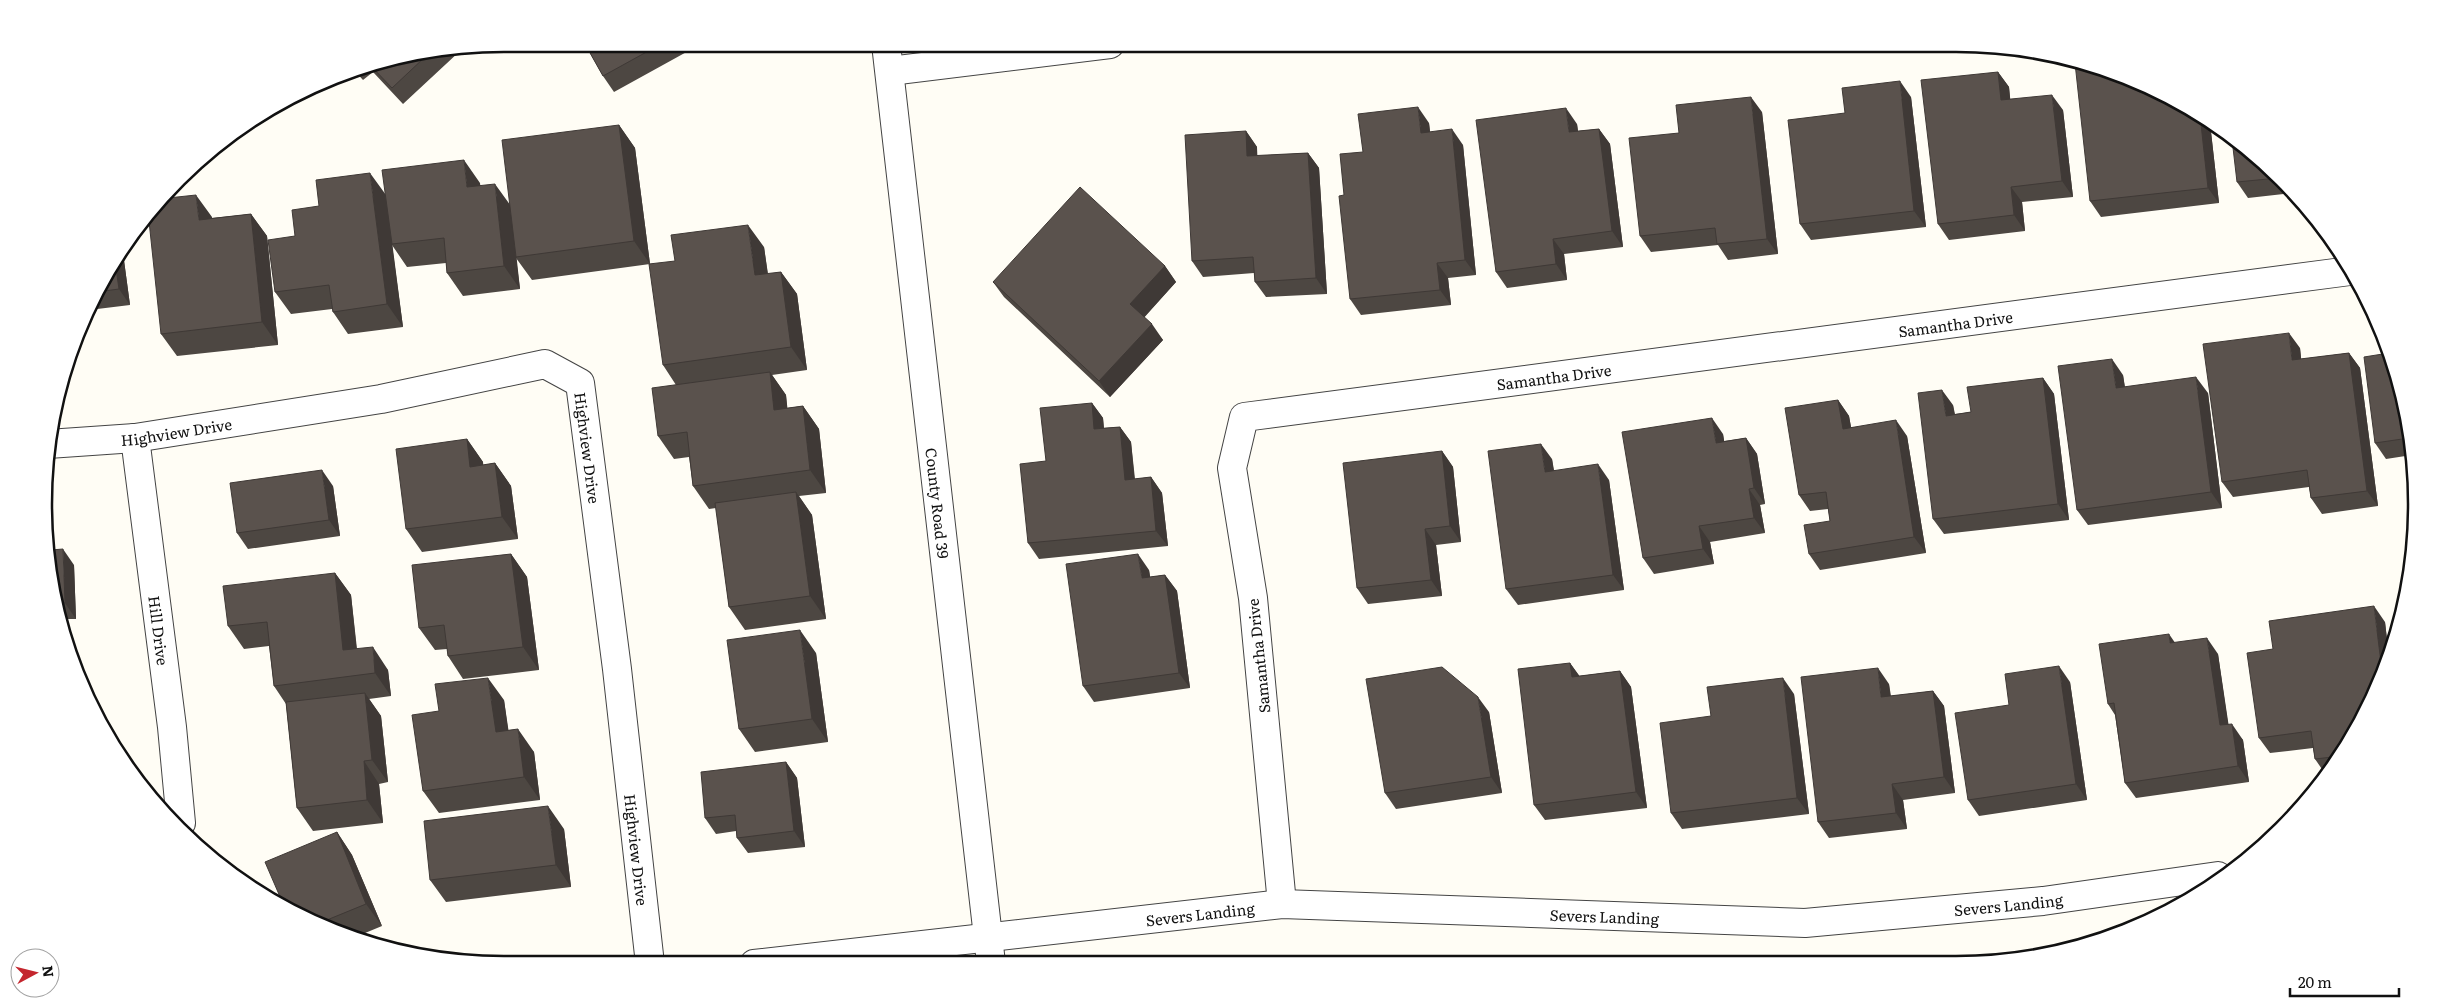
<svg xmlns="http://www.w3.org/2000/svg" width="2460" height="1008" font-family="Literata,serif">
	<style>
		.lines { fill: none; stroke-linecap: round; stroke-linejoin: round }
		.minor-casing { stroke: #444; stroke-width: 30 }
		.minor { stroke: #fff; stroke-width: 28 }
		.wall { fill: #4d4742 }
		.shaded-wall { fill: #3f3936 }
		.building { fill: #5a524d; stroke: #3f3936 }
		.labels { text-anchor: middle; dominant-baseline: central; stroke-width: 5; stroke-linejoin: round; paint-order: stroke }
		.street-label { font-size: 15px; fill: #111; stroke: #fff }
		.rim { fill: none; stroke: #111; stroke-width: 2.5 }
	</style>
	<rect width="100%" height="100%" fill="#fffdf5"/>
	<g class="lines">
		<g class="minor-casing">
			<g id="minor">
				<path id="s1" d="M886,44L991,963"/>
				<path d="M890,71L1110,44"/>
				<path id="s2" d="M135,438L172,727L181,823"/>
				<path id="s3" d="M48,444L135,438L381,399L545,364L580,383L617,669L650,964"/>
				<path id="s4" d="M1282,904L1253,598L1232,468L1244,417L2350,271"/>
				<path id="s5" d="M754,964L1282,904L1805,923L2043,901L2218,876"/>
			</g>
		</g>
		<use href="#minor" class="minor"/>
	</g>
	<path class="wall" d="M585,44H701L614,92L603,76Z
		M460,51L403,104L373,72L363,80L353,69L356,68Z
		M1998,72L2009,87L2010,99L2063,110L2073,197L2022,202L2025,231L1949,240L1938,224Z
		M1911,97L1926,227L1811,240L1800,224L1845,113Z
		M2186,105L2210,123L2219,203L2101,217L2090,201Z
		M1762,112L1778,254L1728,260L1718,245L1651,252L1640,236L1679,133Z
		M1429,123L1430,132L1463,145L1476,275L1448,278L1451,305L1361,315L1350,299L1363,152Z
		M1577,124L1578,131L1599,129L1610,144L1623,247L1564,254L1567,280L1507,288L1496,272Z
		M619,125L635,148L650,264L532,280L516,258L520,289L463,296L447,273L446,263L407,267L392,245L403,327L348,334L333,312L332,309L291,314L275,292L295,236L319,206L386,195L480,183V186L510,205Z
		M1246,131L1257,147V156L1308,153L1319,168L1327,294L1266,297L1255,282L1254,273L1203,277L1192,261Z
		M2259,158L2292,193L2248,198L2237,182Z
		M251,214L267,236L278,345L177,356L161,334L212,217V218Z
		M764,247L768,274L781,272L797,294L807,370L772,375L786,395L787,408L803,406L819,429L826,493L799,496L812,515L826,619L745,630L729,607L716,508L709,509L693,486L689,457L674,459L658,436L676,385L663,365Z
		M123,253L130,305L89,310L105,274Z
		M1165,266L1176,282L1144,317L1163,340L1110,397L1004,297L993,282Z
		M2300,348L2301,359L2349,353L2360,368L2378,506L2322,514L2311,498L2309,487L2233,497L2222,482Z
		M2123,375L2125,387L2208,393L2222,508L2088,525L2077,510Z
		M2043,378L2054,394L2069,520L1944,534L1933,519L1953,405L1955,414L1971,412Z
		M2400,385L2412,455L2386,459L2375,443Z
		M1838,400L1849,416L1851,427L1907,436L1926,553L1820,570L1809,554L1830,521L1828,509L1810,511L1799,495Z
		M1092,403L1103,418L1104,428L1120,427L1131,442L1135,479L1151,477L1162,493L1168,546L1039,559L1028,543L1046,461Z
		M1723,434L1724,441L1746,438L1757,454L1765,504L1760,505L1765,533L1710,542L1714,564L1654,574L1643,558Z
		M467,439L483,462V465L495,463L511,486L518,539L422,552L406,529Z
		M1442,451L1453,467L1461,542L1436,545L1442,596L1368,604L1357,588Z
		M1552,459L1554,470L1609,480L1624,590L1518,605L1506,589Z
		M333,486L340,536L248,549L237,533Z
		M511,554L527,577L539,670L463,679L448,656L447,649L435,650L419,628Z
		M74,565L76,619H60L53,594Z
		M1149,570L1150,577L1165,575L1177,591L1190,688L1094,702L1083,686Z
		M335,573L351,595L357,649L388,670L391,696L369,699L381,716L388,782L379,784L383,823L313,831L297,808L286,704L274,686L269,646L244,649L228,626Z
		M2385,622L2389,657L2339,759L2326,775L2315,759L2313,748L2270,753L2259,738Z
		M2175,643L2218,654L2228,724L2243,740L2249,782L2136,798L2125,783L2115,715L2108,704Z
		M816,653L828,742L755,752L739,729Z
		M1570,663L1579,676L1620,671L1631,687L1647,808L1545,820L1534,805Z
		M2070,682L2087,800L1979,816L1968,800L2009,705Z
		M1889,684L1891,696L1933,691L1944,706L1955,793L1903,800L1907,829L1829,838L1818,822Z
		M1794,694L1809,814L1682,829L1671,813L1711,716Z
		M504,700L508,730L534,752L540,800L439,813L423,791L439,711Z
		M1489,712L1502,793L1396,809L1385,793Z
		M786,762L797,778L805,847L748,853L737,838L736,831L716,834L705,818Z
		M564,829L571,887L446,902L430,880Z
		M337,832L352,855L382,926L353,938L281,899Z"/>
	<path class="shaded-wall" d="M1998,72L2009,87L2012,116L2001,100Z
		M1900,81L1911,97L1926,227L1914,211Z
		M2052,95L2063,110L2073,197L2062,181Z
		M1751,97L1762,112L1778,254L1767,239Z
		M1418,107L1429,123L1432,149L1421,133Z
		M1566,108L1577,124L1580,148L1569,132Z
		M2200,115L2210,123L2219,203L2208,188Z
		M619,125L635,148L650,264L634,241Z
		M1452,129L1463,145L1476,275L1465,260Z
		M1599,129L1610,144L1623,247L1612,231Z
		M1246,131L1257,147L1258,172L1247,156Z
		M1308,153L1319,168L1327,294L1316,278Z
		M464,160L480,183L483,210L467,187Z
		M370,173L386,195L403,327L387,304Z
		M495,184L511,206L520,289L504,266Z
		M2011,187L2022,202L2025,231L2014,215Z
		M196,195L212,217L215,242L199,220Z
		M251,214L267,236L278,345L262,322Z
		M748,225L764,247L771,298L755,275Z
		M1553,239L1564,254L1567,280L1556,264Z
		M123,253L130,305L119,289L115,262Z
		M1437,263L1448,278L1451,305L1440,290Z
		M1165,266L1176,282L1142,320L1130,304Z
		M781,272L797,294L807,370L791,347Z
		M1152,324L1163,340L1110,397L1099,381Z
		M2289,333L2300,348L2303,376L2292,360Z
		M2349,353L2360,368L2378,506L2367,491Z
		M2112,359L2123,375L2127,403L2116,388Z
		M770,372L786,395L790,432L774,410Z
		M2196,377L2208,393L2222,508L2211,492Z
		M2043,378L2054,394L2069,520L2058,504Z
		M1942,390L1953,405L1957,431L1946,416Z
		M1838,400L1849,416L1854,444L1843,429Z
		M1092,403L1103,418L1105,445L1094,429Z
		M803,406L819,429L826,493L810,470Z
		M1712,418L1723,434L1727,458L1716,443Z
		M1896,420L1907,436L1926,553L1914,537Z
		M1120,427L1131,442L1136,496L1125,480Z
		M1746,438L1757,454L1765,504L1754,488Z
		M467,439L483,462L486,489L470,467Z
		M1541,444L1552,459L1556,488L1545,472Z
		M1442,451L1453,467L1461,542L1450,526Z
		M495,463L511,486L518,539L502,517Z
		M1598,464L1609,480L1624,590L1613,575Z
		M322,470L333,486L340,536L329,520Z
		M1151,477L1162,493L1168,546L1156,531Z
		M1749,489L1760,505L1765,533L1754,518Z
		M796,492L812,515L826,619L810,596Z
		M1699,526L1710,542L1714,564L1703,549Z
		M1425,529L1436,545L1442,596L1431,580Z
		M63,549L74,565L76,619L65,603Z
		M511,554L527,577L539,670L523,647Z
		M1138,554L1149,570L1153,594L1142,578Z
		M335,573L351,595L359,673L343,650Z
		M1165,575L1177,591L1190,688L1179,673Z
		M2374,606L2385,622L2389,657L2382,671Z
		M800,630L816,653L828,742L812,719Z
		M2169,634L2180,650L2170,643Z
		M2207,638L2218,654L2231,741L2220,725Z
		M373,647L388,670L391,696L375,673Z
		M1570,663L1581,678L1572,677Z
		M74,664L89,685L90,701L79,680Z
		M2059,666L2070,682L2087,800L2076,784Z
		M1878,668L1889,684L1892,713L1881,697Z
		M1620,671L1631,687L1647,808L1636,792Z
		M488,678L504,700L512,754L496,732Z
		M1783,678L1794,694L1809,814L1797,798Z
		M1933,691L1944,706L1955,793L1944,777Z
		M365,693L381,716L388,782L372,760Z
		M1478,697L1489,712L1502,793L1491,777Z
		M2232,724L2243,740L2249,782L2238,766Z
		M518,729L534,752L540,800L524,777Z
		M364,761L379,784L383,823L367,800Z
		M786,762L797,778L805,847L794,831Z
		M1892,784L1903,800L1907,829L1896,813Z
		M548,806L564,829L571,887L556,865Z
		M337,832L352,855L382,926L366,904Z"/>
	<path class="building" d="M585,44H661L603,76Z
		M425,57L392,88L371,66Z
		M2075,63L2104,68L2186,105L2200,115L2208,188L2090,201Z
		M1998,72L2001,100L2052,95L2062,181L2011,187L2014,215L1938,224L1921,80Z
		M1900,81L1914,211L1800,224L1788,120L1845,113L1842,88Z
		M1751,97L1767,239L1717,244L1715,228L1640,236L1629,138L1679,133L1676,105Z
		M1418,107L1421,133L1452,129L1465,260L1437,263L1440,290L1350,299L1339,196L1344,195L1340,154L1363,152L1358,114Z
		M1566,108L1569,132L1599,129L1612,231L1553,239L1556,264L1496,272L1476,120Z
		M619,125L634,241L516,257L502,140Z
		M1246,131L1247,156L1308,153L1316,278L1255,282L1253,257L1192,261L1185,135Z
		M2232,139L2259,158L2278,178L2237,182Z
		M464,160L467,187L495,184L504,266L447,273L444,238L392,244L382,170Z
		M370,173L387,304L333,312L329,285L275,292L268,240L295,236L292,210L319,206L316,180Z
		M1080,187L1165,266L1130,304L1152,324L1099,381L993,282Z
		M196,195L199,220L251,214L262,322L161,334L149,221L168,198Z
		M748,225L755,275L781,272L791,347L663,365L649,264L675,261L671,235Z
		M115,262L119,289L97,292L105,274Z
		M2289,333L2292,360L2349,353L2367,491L2311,498L2307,470L2222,482L2203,344Z
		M2389,353L2400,385L2409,438L2375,443L2364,357Z
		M2112,359L2116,388L2196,377L2211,492L2077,510L2058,366Z
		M770,372L774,410L803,406L810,470L693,486L687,432L658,436L652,388Z
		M2043,378L2058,504L1933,519L1918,393L1942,390L1946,416L1971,412L1967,387Z
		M1838,400L1843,429L1896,420L1914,537L1809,554L1804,525L1830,521L1826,492L1799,495L1785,408Z
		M1092,403L1094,429L1120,427L1125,480L1151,477L1156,531L1028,543L1020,464L1046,461L1040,408Z
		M1712,418L1716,443L1746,438L1754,488L1749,489L1754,518L1699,526L1703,549L1643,558L1622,432Z
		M467,439L470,467L495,463L502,517L406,529L396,449Z
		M1541,444L1545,472L1598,464L1613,575L1506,589L1488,451Z
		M1442,451L1450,526L1425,529L1431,580L1357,588L1343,463Z
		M322,470L329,520L237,533L230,483Z
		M796,492L810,596L729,607L715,503Z
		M63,549L65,603H55L53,594L51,550Z
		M511,554L523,647L448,656L444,625L419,628L412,565Z
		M1138,554L1142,578L1165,575L1179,673L1083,686L1066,564Z
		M335,573L343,650L373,647L375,673L274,686L267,622L228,626L223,586Z
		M2374,606L2382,671L2341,756L2315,759L2311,731L2259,738L2247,653L2273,649L2269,621Z
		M800,630L812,719L739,729L727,640Z
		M2169,634L2170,643L2207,638L2220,725L2232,724L2238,766L2125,783L2114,703L2108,704L2099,644Z
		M1570,663L1572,677L1620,671L1636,792L1534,805L1518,669Z
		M2059,666L2076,784L1968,800L1955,713L2009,705L2005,674Z
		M1442,667L1478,697L1491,777L1385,793L1366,679Z
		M1878,668L1881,697L1933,691L1944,777L1892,784L1896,813L1818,822L1801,677Z
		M488,678L496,732L518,729L524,777L423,791L412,715L439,711L435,684Z
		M1783,678L1797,798L1671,813L1660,723L1711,716L1707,687Z
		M365,693L372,760L364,761L367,800L297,808L286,702Z
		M786,762L794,831L737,838L735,815L705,818L701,772Z
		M548,806L556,865L430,880L424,821Z
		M337,832L366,904L322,922L281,899L265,862Z"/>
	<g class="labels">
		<g class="street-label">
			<text stroke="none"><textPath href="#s4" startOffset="1209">Samantha Drive</textPath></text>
			<text stroke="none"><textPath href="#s4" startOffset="804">Samantha Drive</textPath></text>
			<text stroke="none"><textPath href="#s3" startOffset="129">Highview Drive</textPath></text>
			<text stroke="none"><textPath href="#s3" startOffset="609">Highview Drive</textPath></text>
			<text stroke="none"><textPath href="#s1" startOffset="462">County Road 39</textPath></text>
			<text stroke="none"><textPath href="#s2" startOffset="194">Hill Drive</textPath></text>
			<text transform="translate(1258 656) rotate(-96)">Samantha Drive</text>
			<text stroke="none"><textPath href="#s3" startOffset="1014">Highview Drive</textPath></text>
			<text stroke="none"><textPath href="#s5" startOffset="1259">Severs Landing</textPath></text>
			<text stroke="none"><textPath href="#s5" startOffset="449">Severs Landing</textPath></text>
			<text stroke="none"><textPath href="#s5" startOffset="854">Severs Landing</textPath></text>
		</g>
	</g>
	<path d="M0 0H2460V1008H0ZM504 52H1956A452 452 0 0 1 2408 504V504A452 452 0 0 1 1956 956H504A452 452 0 0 1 52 504V504A452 452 0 0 1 504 52Z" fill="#fff" fill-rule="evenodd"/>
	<path class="rim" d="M504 52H1956A452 452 0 0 1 2408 504V504A452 452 0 0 1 1956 956H504A452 452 0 0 1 52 504V504A452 452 0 0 1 504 52Z"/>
	<g transform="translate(35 973) rotate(83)"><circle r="24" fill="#ffffff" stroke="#a0a0a0"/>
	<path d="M0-4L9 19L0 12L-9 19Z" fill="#c4262e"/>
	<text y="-8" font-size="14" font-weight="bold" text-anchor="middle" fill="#111111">N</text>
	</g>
	<path d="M2290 988v8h109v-8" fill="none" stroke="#111111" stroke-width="2.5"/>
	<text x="2298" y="988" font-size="15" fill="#111111" stroke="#ffffff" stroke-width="4" paint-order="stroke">20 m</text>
</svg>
